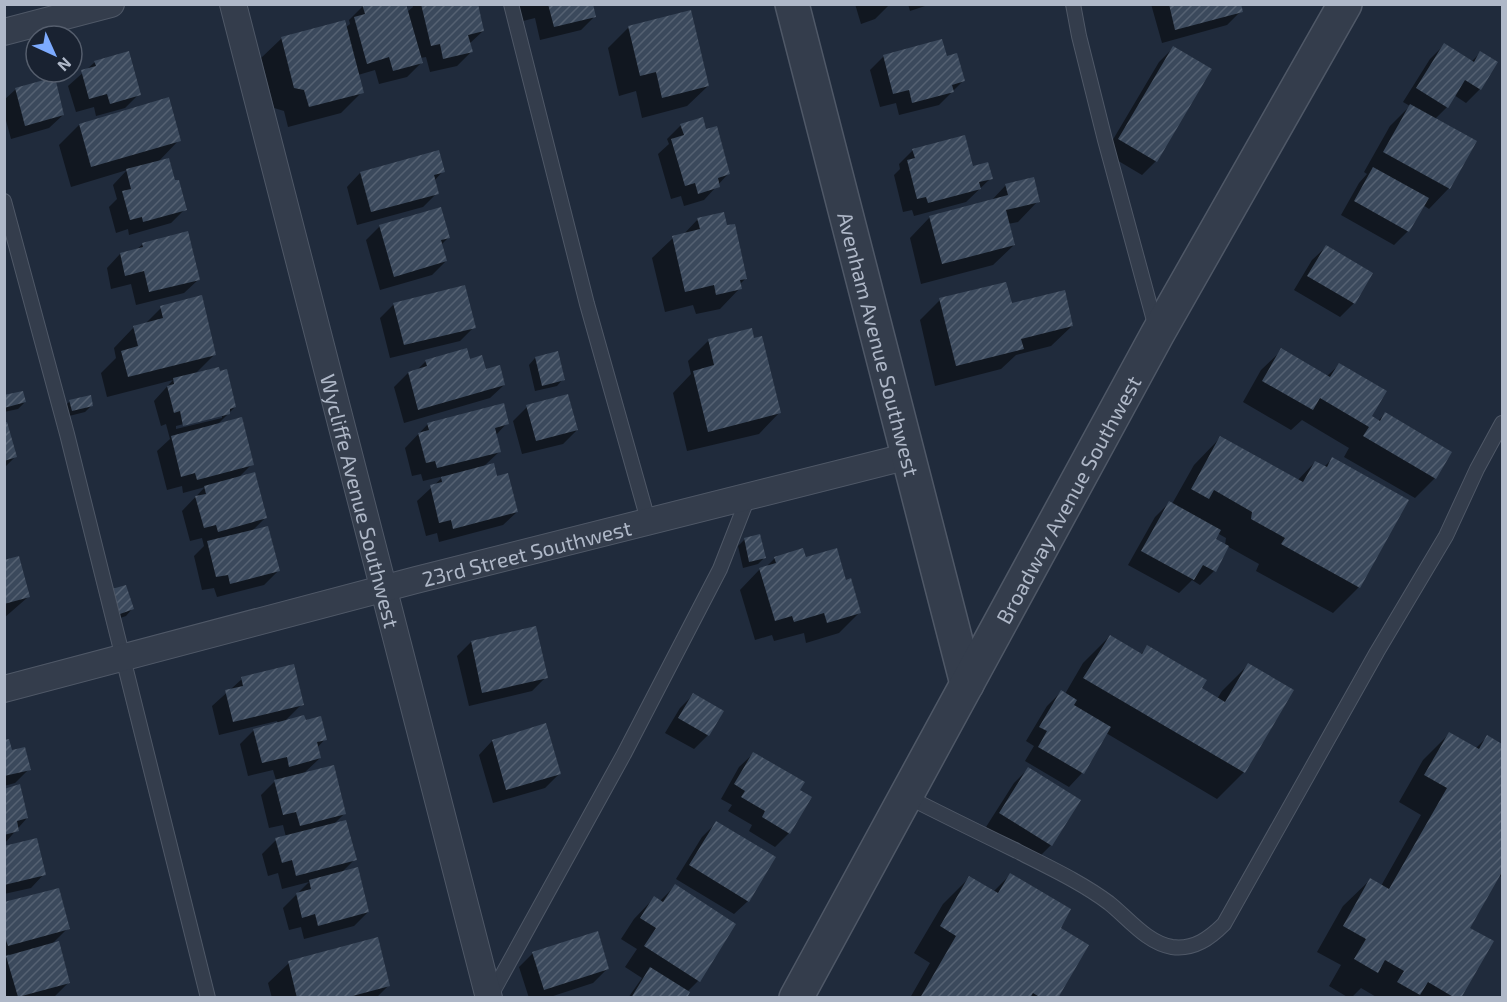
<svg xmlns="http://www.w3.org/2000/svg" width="1507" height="1002" font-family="'Exo 2',sans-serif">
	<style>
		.shadow { fill: #0007; fill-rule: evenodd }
		.building { fill: url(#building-hatch) }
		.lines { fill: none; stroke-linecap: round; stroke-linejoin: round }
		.service-casing { stroke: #4f5867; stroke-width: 16 }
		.minor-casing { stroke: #4f5867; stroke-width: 28 }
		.tertiary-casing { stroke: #4f5867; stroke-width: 36 }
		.service { stroke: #343d4c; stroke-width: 14 }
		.minor { stroke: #343d4c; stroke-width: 26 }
		.tertiary { stroke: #343d4c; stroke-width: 33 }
		.labels { text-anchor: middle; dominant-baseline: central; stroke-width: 6; stroke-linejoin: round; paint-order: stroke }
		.street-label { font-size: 21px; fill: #afb8c8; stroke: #192231 }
	</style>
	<defs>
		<pattern id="building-hatch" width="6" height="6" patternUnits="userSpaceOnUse" patternTransform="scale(1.5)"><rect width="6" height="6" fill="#3b495c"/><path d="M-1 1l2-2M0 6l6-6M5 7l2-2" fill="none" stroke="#556172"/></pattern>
	</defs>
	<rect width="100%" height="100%" fill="#202b3c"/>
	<path class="shadow" d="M412,4H476L483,31L469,44L471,52L457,66L430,72L426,57L420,58L421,63L407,77L379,84L375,70L358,75L362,92L341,113L288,127L284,111L274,108L261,58L282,38L345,28L350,24L349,20L363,6L407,12L413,7Z
		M519,4H592L595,16L581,30L540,40L535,18L523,21Z
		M855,4H890L875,19L861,24Z
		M908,4H931L910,11Z
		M1151,4H1239L1241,11L1227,25L1162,43Z
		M690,12L708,86L687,106L642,118L636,91L619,96L608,48L628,28Z
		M1444,45L1471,62L1480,53V89L1466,103L1454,95L1447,107L1435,119L1449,188L1429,209L1423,205L1408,231L1394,245L1341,215L1359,183L1367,174L1364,172L1390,126L1410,106L1403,102L1430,59Z
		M1173,48L1156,161L1142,175L1105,153L1159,62Z
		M884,56L946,58L963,81L939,105L899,115L896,103L880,107L870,70Z
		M95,62L139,94L125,108L96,116L94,107L76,112L68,86Z
		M16,89L63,115L49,128L11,139L4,113V100Z
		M79,125L179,140L158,162L185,209L171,223L129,235L128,229L116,233L109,207L117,199L113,185L127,170L71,187L59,145Z
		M681,125L705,130L728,174L704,200L684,206L681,196L671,199L658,154L669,144L667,139Z
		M913,150L972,168L991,178L966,202L914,216L912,210L903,212L894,175L900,169L899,164Z
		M443,171L434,181L437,193L423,207L357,225L347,187L360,173Z
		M1006,185L1038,201L1018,222L1008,224L1014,245L993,265L921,284L910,238L930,217L990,202Z
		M698,219L726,227L746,278L739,285L740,288L720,309L696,314L693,305L665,312L652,258L673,238L682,236Z
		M380,226L449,237L441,245L446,261L432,275L380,290L366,240Z
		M143,244L198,280L184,293L136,305L131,284L111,289L107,268L120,254L136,250Z
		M1326,247L1354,303L1340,317L1294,290L1312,260Z
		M940,300L1010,305L1072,326L1051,346L1016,355L1001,369L935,386L920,320Z
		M394,304L474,327L460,341L390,358L380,318Z
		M161,308L215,354L194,375L235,407L216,426L252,464L238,478L265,518L252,531L278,571L264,585L217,597L214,588L202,590L194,556L204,546L202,538L190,541L182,511L205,487L183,493L182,486L167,490L157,451L170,439L166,424L161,426L154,401L173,380L107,397L101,373L116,358L114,348L134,327L144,325ZM222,414V418L176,429V426Z
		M708,341L779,413L759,434L687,451L673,393L691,374L688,361Z
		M1282,350L1327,376L1339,365L1370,417L1378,421L1385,414L1435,478L1415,498L1344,457L1349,448L1302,420L1291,430L1243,402L1261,370Z
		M535,358L563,379L557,386L535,391L529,365Z
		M426,361H469L504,385L490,398L404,423L394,387L408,373L416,371Z
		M4,397L25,402L18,409L4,412Z
		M70,401L91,406L85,412L65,417L63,408Z
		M527,407L577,430L563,444L522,454L513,421Z
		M507,423L496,435L500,451L483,467L496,478L517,512L503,525L439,542L437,533L426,536L417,501L444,476L423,481L421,474L412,476L405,448L428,424Z
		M4,425L15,457L4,468Z
		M1220,438L1297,481L1315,462L1324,467L1332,459L1359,587L1333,613L1256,571L1259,564L1227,546L1214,571L1200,585L1192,580L1179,593L1128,565L1155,517L1169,503L1172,504L1194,465ZM1217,533L1226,538L1225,545L1214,539Z
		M745,539L765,557L758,564L743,568L738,546Z
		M775,558L805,559L845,582L860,612L839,633L806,643L804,633L774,641L772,635L755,640L740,590L760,569L765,568Z
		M4,561L28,597L4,618Z
		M113,591L132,609L126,616L114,620Z
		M535,628L546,677L532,691L469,706L457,656L471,642Z
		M1110,636L1140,655L1148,647L1200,689L1217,699L1222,691L1248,665L1292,690L1244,772L1217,799L1106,733L1082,773L1069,787L1025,761L1034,746L1026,741L1047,706L1061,692L1065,694L1083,663Z
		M242,679L302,704L284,722H305L325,739L317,748L320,758L303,774L344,814L333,825L355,859L341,873L368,912L354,926L304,939L301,927L289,930L283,908L309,882L282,889L278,873L268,876L262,854L276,840L286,837L283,825L269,828L261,795L276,780L273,770L248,776L240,744L254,730L278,724L277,721L219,735L212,706Z
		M694,694L722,711L708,735L694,749L665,733L680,708Z
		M1449,734L1475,749L1487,737L1502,746V878L1499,875L1468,928L1459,998H1378L1361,988L1351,998H1349L1329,986L1341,965L1317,952L1343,906L1370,880L1381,886L1421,815L1399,802L1423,760Z
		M492,741L559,774L545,788L493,803L479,755Z
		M4,742L29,769L15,783L4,786Z
		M753,754L798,791L789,833L775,847L749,831L752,825L728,811L732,805L721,799L739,767Z
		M1028,769L1078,801L1051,845L1037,859L986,827L1014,783Z
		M4,790L27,818L4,844Z
		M716,823L748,901L734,914L676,879L702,837Z
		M4,847L44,874L31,888L4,894Z
		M1010,875L1059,928L1056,998H910L930,963L914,953L943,904L969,878L993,892Z
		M675,886L698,981L687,992L685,998H628L642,978L625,967L637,949L621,939L634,919L654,898L659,902Z
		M4,904L68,928L51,945L69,982L55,996L4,998V960L10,954L4,956Z
		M533,953L607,969L593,983L547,998H529L519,967Z
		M289,963L389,985L376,998H272L268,983Z"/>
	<path class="building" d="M362,4H406L423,63L393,71L389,57L367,64L354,17L365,14Z
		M421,4H478L484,31L468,35L473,52L443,59L440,44L431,46Z
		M548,4H593L596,17L554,27Z
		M1169,4H1241L1243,12L1175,30Z
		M691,10L709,86L662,98L656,72L640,76L628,26Z
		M345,20L364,93L309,107L304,90L294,88L281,37Z
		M942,39L947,56L957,53L965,81L952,85L954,92L912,103L909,90L893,94L883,55Z
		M1444,43L1474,62L1480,51L1498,62L1481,90L1465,80L1448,108L1416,88Z
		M1173,46L1212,69L1157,162L1118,139Z
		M129,51L141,95L110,104L107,94L89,99L81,70L96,66L94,61Z
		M55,77L64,115L25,126L15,88Z
		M169,97L181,141L91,167L79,124Z
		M1410,104L1477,141L1450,189L1383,152Z
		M703,117L706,129L717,126L730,174L718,178L720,187L698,194L695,183L685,186L671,139L684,135L680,124Z
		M965,135L973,166L988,162L993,179L979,182L981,189L928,203L926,197L917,199L907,160L915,158L912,149Z
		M439,150L445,172L434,175L439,194L371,212L360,172Z
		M169,158L175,180H179L187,210L143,222L142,217L130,220L122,191L131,189L126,169Z
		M1373,167L1429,198L1409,232L1354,201Z
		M1034,177L1040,202L1006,210L1015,245L942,264L929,216L1008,195L1005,184Z
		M441,207L450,238L441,240L447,261L394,277L379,225Z
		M724,212L727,225L735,224L747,279L740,280L742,289L716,295L714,285L685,292L672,236L700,229L697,218Z
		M188,231L200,280L149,292L144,271L125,276L120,253L143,247L142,243Z
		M1326,245L1373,273L1355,304L1307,276Z
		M1006,282L1012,303L1065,290L1073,326L1021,339L1024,349L956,366L939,298Z
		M465,285L476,328L404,345L393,303Z
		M202,295L216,355L128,377L121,351L138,346L133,326L163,318L160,306Z
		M752,328L754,338L762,336L781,413L708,432L693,371L714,365L708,339Z
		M467,348L470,359L482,355L486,369L500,365L505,385L418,410L408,372L427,366L425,360Z
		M1281,348L1330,377L1339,363L1387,391L1372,416L1380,421L1385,412L1452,452L1436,479L1363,436L1369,427L1320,398L1313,410L1262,381Z
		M558,351L565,380L542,386L535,357Z
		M219,367L220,371L227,369L236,407L230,409V414L183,426L180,411L174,413L167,386L174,384L173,378Z
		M23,391L26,402L4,408V395Z
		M568,394L578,430L536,441L526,405Z
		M91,395L93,406L72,411L69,400Z
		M504,403L509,424L495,428L501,452L437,468L435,461L426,463L418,433L429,430L427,423Z
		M242,417L254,465L197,480L195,473L181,477L171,436Z
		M7,422L17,457L4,461V423Z
		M1220,436L1303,482L1315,461L1327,467L1332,457L1409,500L1360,588L1281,544L1285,538L1251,519L1252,512L1214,490L1209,499L1191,489Z
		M494,463L497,476L508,473L518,512L453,529L451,520L439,523L430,485L442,482L441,477Z
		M255,472L267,518L218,532L216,525L204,528L195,496L206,494L204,486Z
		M1169,501L1221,530L1216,539L1229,546L1216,572L1203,565L1194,580L1141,551Z
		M268,526L280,571L230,584L228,575L216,577L207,541Z
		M760,534L766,558L749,562L744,538Z
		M803,548L806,557L837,548L846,580L851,578L861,613L827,623L824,613L794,622L792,616L775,621L759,568L776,563L774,557Z
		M19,556L30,597L4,604V560Z
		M126,585L134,609L120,614L112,589Z
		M536,626L548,678L482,693L471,641Z
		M1110,635L1142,654L1147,645L1207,680L1202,688L1225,702L1248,663L1294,690L1245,773L1083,678Z
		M294,664L304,705L233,722L225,690L243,686L241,677Z
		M1061,690L1077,700L1074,705L1111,727L1084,774L1038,747L1047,731L1039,727Z
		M693,693L724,711L709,736L678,718Z
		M304,715L306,720L321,716L327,740L317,742L321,758L289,767L287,757L262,763L253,729Z
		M546,723L561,774L506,790L492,740Z
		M1449,732L1479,749L1487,735L1502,744V872L1470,928L1494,941L1461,998H1455L1428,982L1420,995L1397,982L1404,971L1385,960L1378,973L1354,959L1366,939L1343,926L1370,878L1389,889L1447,788L1424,775Z
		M9,739L12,750L25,747L31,770L4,776V740Z
		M753,752L805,782L800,790L812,797L790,834L762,817L765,811L741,797L745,791L734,784Z
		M334,765L346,814L300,826L296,812L283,815L274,780Z
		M1028,767L1081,800L1052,846L999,813Z
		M20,784L28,818L17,821L19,831L4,835V789Z
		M346,820L357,860L296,876L292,860L282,863L275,838Z
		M716,821L776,857L749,902L689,865Z
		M37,838L46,875L4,885V846Z
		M358,867L369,912L318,926L315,914L302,918L296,893L311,889L309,880Z
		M1010,873L1071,909L1061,928L1089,945L1058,998H1041L1033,993L1030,998H920L956,936L940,926L969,876L998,893Z
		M675,884L736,924L700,982L644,946L656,928L640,918L654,896L663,902Z
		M59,888L70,929L8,946L4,935V902Z
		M598,931L609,969L544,990L532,952Z
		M378,937L390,986L345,998H297L288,961Z
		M59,941L70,983L18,997L6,956Z
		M650,967L690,992L687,998H631Z"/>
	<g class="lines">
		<g class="service-casing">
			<path id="service" d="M511,4L587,304L648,520
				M1073,4L1079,36L1105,140L1156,328
				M4,201L67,434L208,998
				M906,796C943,815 980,833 1017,851C1048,867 1081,882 1109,903C1128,918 1147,943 1172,947C1194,950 1210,938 1224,924L1377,652L1446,536L1477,469L1502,423
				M490,997L624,754L720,569L749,495"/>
		</g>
		<g class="minor-casing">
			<g id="minor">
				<path id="s1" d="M233,4L489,998"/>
				<path d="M4,32L111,4"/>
				<path id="s2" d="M4,689L416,580L909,456"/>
			</g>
		</g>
		<g class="tertiary-casing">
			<g id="tertiary">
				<path id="s3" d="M792,4L967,684"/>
				<path id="s4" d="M796,998L1158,333L1345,4"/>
			</g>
		</g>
		<use href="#service" class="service"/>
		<use href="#minor" class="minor"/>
		<use href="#tertiary" class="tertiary"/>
	</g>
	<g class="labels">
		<g class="street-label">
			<text stroke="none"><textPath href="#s3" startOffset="351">Avenham Avenue Southwest</textPath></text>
			<text stroke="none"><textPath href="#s4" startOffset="568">Broadway Avenue Southwest</textPath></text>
			<text stroke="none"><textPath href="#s1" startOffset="513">Wycliffe Avenue Southwest</textPath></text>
			<text stroke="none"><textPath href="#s2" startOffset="540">23rd Street Southwest</textPath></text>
		</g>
	</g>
	<rect width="1507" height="1002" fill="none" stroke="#afb8c8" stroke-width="12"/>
	<g transform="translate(54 54) rotate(135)"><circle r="28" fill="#192231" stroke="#555e6d" stroke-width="1.5"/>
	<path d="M0-4.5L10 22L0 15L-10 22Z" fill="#7dabff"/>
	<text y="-9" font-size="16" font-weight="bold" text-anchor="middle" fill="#afb8c8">N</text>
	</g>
</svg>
